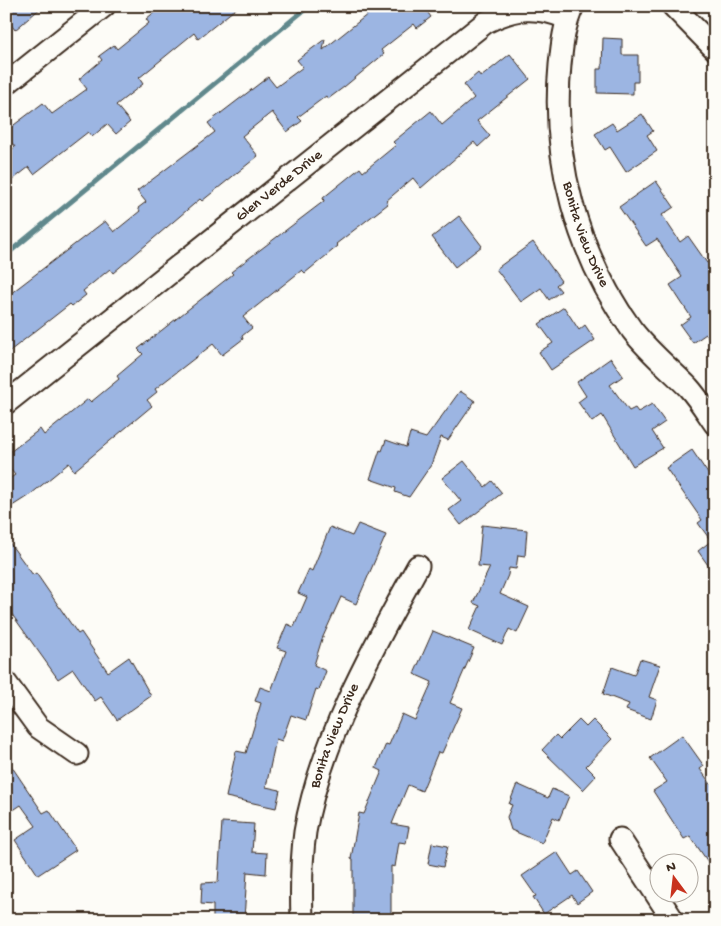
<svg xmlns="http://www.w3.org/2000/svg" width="721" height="926" font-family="'Gochi Hand',sans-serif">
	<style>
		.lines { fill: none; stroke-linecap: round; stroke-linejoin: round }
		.stream { stroke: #60888c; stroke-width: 5 }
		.building { fill: #9cb5e2; stroke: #3b2a1e }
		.minor-casing { stroke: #3b2a1e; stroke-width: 25 }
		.minor { stroke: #fdfcf7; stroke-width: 21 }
		.labels { text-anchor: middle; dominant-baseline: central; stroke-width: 4; stroke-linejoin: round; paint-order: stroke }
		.street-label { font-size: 15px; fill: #3b2a1e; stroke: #fdfcf7 }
	</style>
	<rect width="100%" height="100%" fill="#fdfcf7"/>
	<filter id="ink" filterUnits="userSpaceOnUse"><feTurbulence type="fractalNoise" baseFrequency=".02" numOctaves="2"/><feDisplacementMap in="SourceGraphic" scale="10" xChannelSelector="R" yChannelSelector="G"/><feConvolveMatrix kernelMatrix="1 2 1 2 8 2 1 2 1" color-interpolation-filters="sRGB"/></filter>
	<g filter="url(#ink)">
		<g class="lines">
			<path class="stream" d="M6,255L309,6"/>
		</g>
		<path class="building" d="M6,6H43L15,30L6,18Z
			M162,6H239L198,39L194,33L139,78L143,84L116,105L130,122L116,134L107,124L92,137L88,132L34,174L29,167L6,185V154L15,147L6,135V131L43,103L52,114L87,89L79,79L102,60L99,56L114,45L117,49L149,23L146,19Z
			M378,6H423L431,17L417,28L414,24L381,50L384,54L344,87L328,99L326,96L298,117L302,121L287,132L272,112L242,136L258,156L202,201L200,199L113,273L110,269L83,291L86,295L72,306L70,304L6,354V297L105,221L114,232L140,211L138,208L146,202L137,191L215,132L208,123L268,77L276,87L303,67L297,60L325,39L323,50Z
			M603,38L622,39V55H638V82H633V94L597,93V69H602Z
			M510,54L530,79L477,121L490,136L478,147L474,142L421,188L413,178L386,201L388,204L336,244L338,246L305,273L302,270L243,317L252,328L242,336L243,339L222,355L213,344L155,389L157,392L147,400L152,406L74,471L69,463L31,494L6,510V481L15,475L6,464V455L40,429L44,435L88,399L91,402L119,379L117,376L143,354L138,349L233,274L231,272L324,201L323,198L360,168L363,172L396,145L393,142L431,111L442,125L474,98L464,85L478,73L481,77Z
			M642,114L653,131L647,135L657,151L626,172L610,147L605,150L595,134L612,123L617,130Z
			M656,181L674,207L662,215L680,242L688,236L707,263L715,258V347L706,334L693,343L680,325L691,317L670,285L682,277L657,239L646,246L619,207Z
			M459,216L482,246L455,267L432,237Z
			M533,242L561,281L556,285L561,291L549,300L541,288L521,302L496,269Z
			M564,307L579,330L585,325L595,340L551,370L539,352L553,343L539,324Z
			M611,358L623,376L610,385L629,411L635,408L638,412L652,404L665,422L652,431L663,448L633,466L602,415L592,422L578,402L586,396L577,382Z
			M460,391L475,401L448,440L441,437L431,465L409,497L395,492L396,488L370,479L380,450L382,451L386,440L406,447L410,433L426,438Z
			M692,450L715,484V575L698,551L711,541L698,523L702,520L666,468Z
			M464,461L485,487L492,481L502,493L461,525L449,510L461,501L442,478Z
			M358,524L386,535L356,604L341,597L322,639L314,665L326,671L319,690L316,689L306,720L291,715L282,741L276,739L266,787L280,790L276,808L226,797L236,751L246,753L261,703L255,701L260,687L271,691L286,651L277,648L287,624L294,627L307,597L298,593L309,569L312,571L330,527L352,536Z
			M482,525L527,530L525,556L518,555L516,569L509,568L508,575L500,594L529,607L517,633L509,629L502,645L469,630L480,606L473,603L490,567L478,566Z
			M6,538L33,575L36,573L71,624L78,634L81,632L108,672L129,657L151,696L117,720L101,697L95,701L73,669L58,679L6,606Z
			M433,631L474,648L450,703L462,708L442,753L438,752L422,791L408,785L392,824L409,827L406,843L399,842L395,867L391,866V920H353V860L351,859L359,813L364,814L382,771L376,768L386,744L389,745L402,714L415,720L432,682L414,674Z
			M640,659L660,665L649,697L657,700L651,719L626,710L629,704L603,694L612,667L634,675Z
			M579,720L586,727L593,720L612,739L586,766L596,776L583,790L542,750L556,735L560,739Z
			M682,735L704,766L700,769L715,790V872L690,836L684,839L653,791L667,782L650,758Z
			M6,758L43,813L49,810L76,850L38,875L15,840L36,826L21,805L6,815Z
			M517,784L548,798L552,789L569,796L559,820L553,817L542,843L511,830L507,817L512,805L509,804Z
			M222,822L254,824L252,852L267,853L266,874L247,872L244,920H213V905L201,904L202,883L218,882Z
			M432,843L448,846L443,867L428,864Z
			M557,852L572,875L578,871L592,892L577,903L572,895L544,914L533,897L536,896L522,876Z"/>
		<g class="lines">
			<g class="minor-casing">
				<g id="minor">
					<path id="s1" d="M573,6C564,25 562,45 560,65C551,158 577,254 632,330C649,352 669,368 688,387C698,398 706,411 715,424"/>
					<path d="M673,6L715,49"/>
					<path d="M6,84L104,6"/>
					<path id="s2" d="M6,403L486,22C516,7 536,6 567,18"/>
					<path d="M6,683L38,727L77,754"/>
					<path d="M620,839L673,920"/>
					<path id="s3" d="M302,920C301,890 301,861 305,832C320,742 374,646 418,566"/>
				</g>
			</g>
			<use href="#minor" class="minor"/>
		</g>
	</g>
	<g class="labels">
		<g class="street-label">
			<text stroke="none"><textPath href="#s2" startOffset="349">Glen Verde Drive</textPath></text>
			<text stroke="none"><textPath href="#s1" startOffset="234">Bonita View Drive</textPath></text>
			<text stroke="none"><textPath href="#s3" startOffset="189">Bonita View Drive</textPath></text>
		</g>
	</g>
	<rect width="721" height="926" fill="none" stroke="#fdfcf7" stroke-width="25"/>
	<rect x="12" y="12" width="696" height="901" fill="none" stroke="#3b2a1e" stroke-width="2" filter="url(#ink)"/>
	<g transform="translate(674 878) rotate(345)"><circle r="24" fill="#fdfcf7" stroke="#afa8a0"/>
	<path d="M0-4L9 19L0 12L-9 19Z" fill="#c8321e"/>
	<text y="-8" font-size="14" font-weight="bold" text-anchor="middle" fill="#3b2a1e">N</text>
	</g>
</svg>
